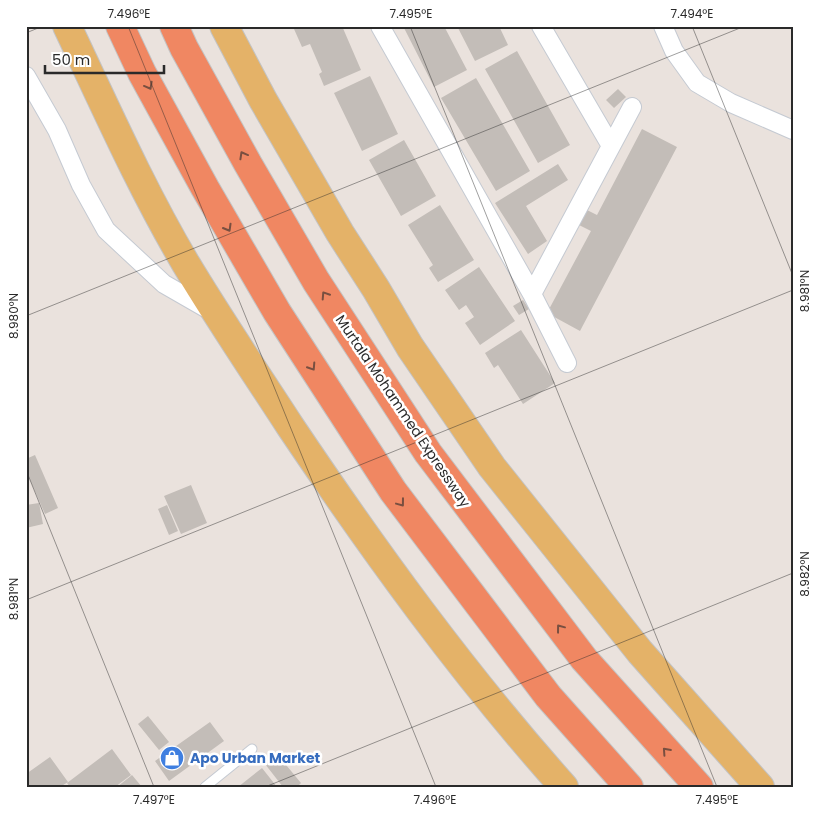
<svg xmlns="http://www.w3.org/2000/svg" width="819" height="813" font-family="Poppins,sans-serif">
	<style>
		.building { fill: #c3bdb8 }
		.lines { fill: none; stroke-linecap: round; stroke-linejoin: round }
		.lane-casing { stroke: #c5cad2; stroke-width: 11 }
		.street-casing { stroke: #c5cad2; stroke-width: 20 }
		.primary-casing { stroke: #c3c3c3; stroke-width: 30 }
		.highway-casing { stroke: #c3c3c3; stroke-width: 30 }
		.lane { stroke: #fff; stroke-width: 9 }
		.street { stroke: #fff; stroke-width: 18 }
		.primary { stroke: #e4b268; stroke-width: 28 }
		.highway { stroke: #f08762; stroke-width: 28 }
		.oneway { stroke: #794f40 }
		.ticks { fill: none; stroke: #2a2a2a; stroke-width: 1; stroke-opacity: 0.45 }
		.labels { text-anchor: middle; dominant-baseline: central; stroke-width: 5; stroke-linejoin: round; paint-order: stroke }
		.street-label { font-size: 14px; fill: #2a2a2a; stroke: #fff }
		.shop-label { font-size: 14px; font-weight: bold; fill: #366cbe; stroke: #fff; text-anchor: start }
		.neatline { fill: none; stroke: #2a2a2a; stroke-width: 2 }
		.ticks-label { font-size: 12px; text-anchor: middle; fill: #2a2a2a }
	</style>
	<rect width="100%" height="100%" fill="#eae2dd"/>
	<path class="building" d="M300,26H342L361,70L324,86L319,74L322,72L310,44L302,47L294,29Z
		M403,26H444L467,70L434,87Z
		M457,26H499L508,45L475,61Z
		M517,51L570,145L538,163L485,69Z
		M370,76L398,134L362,151L334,93Z
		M476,78L530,171L496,191L441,98Z
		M618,89L626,97L614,108L606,100Z
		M642,129L677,147L580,331L547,313L591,231L577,224L585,209L597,215Z
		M404,140L436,196L401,216L369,160Z
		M558,164L568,180L526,206L547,241L528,254L495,203Z
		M440,205L474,260L438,282L429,268L433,265L408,225Z
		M479,267L515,321L480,345L465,323L474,317L466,305L459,310L445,290Z
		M523,300L529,309L519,315L513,306Z
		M521,330L555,383L523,404L498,365L494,368L485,353Z
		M35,455L58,508L45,514L26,471V459Z
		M191,485L207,523L181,534L164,496Z
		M39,503L43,524L26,528V505Z
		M167,505L178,531L169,535L158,509Z
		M148,716L169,742L159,750L138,724Z
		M210,722L224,741L169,781L155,761Z
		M112,749L131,775L115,787H70L67,783Z
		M277,754L301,783L297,787H283L265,764Z
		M50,757L68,782L60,787H26V774Z
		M262,768L277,787H238Z
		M132,775L142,787H117Z"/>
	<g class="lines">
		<g class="lane-casing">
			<path id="lane" d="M205,787L252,749"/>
		</g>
		<g class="street-casing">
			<path id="street" d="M380,26L532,294L567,363
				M541,26L611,146
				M663,26L674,51L697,83L731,103L793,130
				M26,76L57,130L81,185L106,230L164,284L211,311
				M532,294L632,107"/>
		</g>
		<g class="primary-casing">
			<path id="primary" d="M67,26C105,106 141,188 186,264C219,319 255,372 290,426C374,551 463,674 564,787
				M224,26L263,100L340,233L376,289L410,347L492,467L640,652L760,787"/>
		</g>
		<g class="highway-casing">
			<path id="highway" d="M120,26L142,73L205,188L277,312L393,491L548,696L629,787
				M174,26L184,48L248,164L316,281L428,453L584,659L699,787"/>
		</g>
		<use href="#lane" class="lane"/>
		<use href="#street" class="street"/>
		<use href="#primary" class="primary"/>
		<use href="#highway" class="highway"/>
	</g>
	<defs><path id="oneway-chevron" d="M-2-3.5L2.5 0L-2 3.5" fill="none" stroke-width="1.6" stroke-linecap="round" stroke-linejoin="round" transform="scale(1.25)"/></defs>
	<g class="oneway">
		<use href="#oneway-chevron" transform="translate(149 86) rotate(61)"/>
		<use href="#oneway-chevron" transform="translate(243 155) rotate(-119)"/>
		<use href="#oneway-chevron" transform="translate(228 228) rotate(60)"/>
		<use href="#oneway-chevron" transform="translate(325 295) rotate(-123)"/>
		<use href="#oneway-chevron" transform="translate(312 367) rotate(57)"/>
		<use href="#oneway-chevron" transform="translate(401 503) rotate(53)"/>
		<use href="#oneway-chevron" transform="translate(560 628) rotate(-127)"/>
		<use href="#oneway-chevron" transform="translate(666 751) rotate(-132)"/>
	</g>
	<path class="ticks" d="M128,26L436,787M410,26L717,787M692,26L793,276M26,33L43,26M26,316L745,26M26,470L154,787M26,600L793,290M265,787L793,573"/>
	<defs>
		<g id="shop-disc" transform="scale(1.25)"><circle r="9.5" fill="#3f7fe0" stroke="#fff"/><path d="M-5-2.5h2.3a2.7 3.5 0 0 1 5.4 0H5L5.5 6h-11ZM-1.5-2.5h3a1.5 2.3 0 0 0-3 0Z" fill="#fff"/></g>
	</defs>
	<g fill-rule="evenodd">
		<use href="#shop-disc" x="172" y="758"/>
	</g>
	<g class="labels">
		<g class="street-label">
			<text transform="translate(403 411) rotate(56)">Murtala Mohammed Expressway</text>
		</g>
		<g class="shop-label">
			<text x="190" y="758">Apo Urban Market</text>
		</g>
	</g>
	<rect width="819" height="813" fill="none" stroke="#ffffff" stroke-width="55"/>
	<path d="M45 65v8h119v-8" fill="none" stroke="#2a2a2a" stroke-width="2.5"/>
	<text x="52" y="65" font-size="15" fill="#2a2a2a" stroke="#ffffff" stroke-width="4" paint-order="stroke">50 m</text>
	<rect x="28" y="28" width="764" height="758" class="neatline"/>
	<g class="ticks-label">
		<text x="129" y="18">7.496°E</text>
		<text x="411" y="18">7.495°E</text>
		<text x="692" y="18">7.494°E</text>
		<text transform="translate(805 291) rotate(-90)" y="4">8.981°N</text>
		<text transform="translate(14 316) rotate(-90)" y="4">8.980°N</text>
		<text transform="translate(805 574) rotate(-90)" y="4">8.982°N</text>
		<text transform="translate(14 599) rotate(-90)" y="4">8.981°N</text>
		<text x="154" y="804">7.497°E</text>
		<text x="435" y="804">7.496°E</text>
		<text x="717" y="804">7.495°E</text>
	</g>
</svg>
